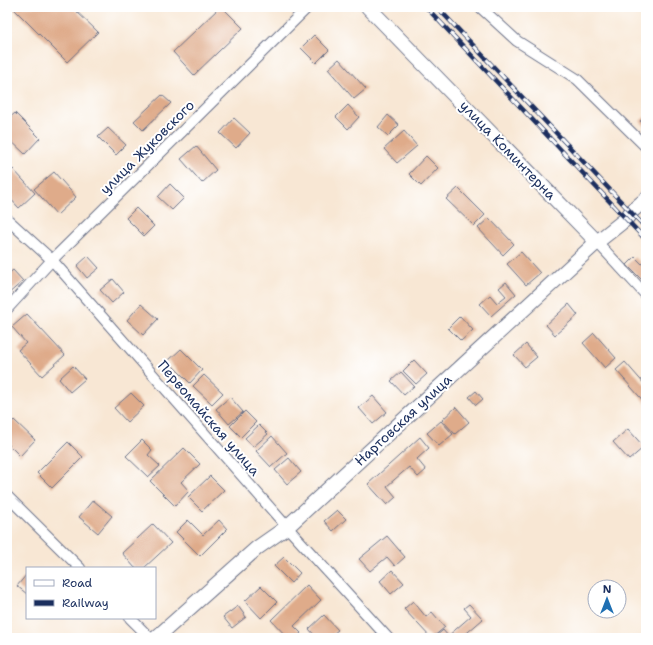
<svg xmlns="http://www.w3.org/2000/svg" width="653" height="645" font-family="'Shantell Sans',sans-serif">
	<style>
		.building { fill: #dfab8a }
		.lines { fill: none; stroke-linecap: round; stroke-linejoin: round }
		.street-casing { stroke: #686f87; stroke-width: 12 }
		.secondary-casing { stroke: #686f87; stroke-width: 16 }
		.street { stroke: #fff; stroke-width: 10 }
		.secondary { stroke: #fff; stroke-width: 14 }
		.rail-casing { stroke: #1b2f5e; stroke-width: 4.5 }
		.rail { stroke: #fff; stroke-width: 3; stroke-dasharray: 9; stroke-linecap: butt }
		.labels { text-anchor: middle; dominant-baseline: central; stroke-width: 4; stroke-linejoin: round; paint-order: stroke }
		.street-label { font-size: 14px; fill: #1b2f5e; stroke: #fff }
	</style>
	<rect width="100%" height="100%" fill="#fff"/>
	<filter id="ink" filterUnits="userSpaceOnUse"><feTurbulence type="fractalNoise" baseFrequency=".025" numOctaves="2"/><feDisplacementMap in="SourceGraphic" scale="8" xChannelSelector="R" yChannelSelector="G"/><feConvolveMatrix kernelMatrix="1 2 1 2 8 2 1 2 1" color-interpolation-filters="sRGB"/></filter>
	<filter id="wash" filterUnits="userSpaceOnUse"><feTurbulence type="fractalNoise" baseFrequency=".012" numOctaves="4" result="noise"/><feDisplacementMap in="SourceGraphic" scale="16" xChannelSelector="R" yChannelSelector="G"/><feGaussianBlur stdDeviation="0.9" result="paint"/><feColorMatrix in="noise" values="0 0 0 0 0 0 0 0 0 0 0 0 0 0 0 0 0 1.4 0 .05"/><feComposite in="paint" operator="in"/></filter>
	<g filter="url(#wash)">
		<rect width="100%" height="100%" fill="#f8e7d4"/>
		<g id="blocks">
			<path class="building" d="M12,7H72L98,32L67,62Z
				M220,7H222L243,28L194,75L173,52Z
				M314,35L329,50L316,63L301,48Z
				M339,59L366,89L354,99L328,69Z
				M162,95L171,103L143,130L134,121Z
				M348,105L359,117L348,129L336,117Z
				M15,113L40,138L25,154L7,137V120Z
				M388,115L399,125L388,136L378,127Z
				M646,116V127L640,121Z
				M234,118L250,133L236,148L220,133Z
				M108,128L126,145L116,155L98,137Z
				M404,131L417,146L397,163L384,149Z
				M196,146L216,170L202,183L181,159Z
				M426,156L438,168L421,186L409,174Z
				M13,169L35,193L19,208L7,195V174Z
				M54,172L76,197L57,215L34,189Z
				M170,184L184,198L172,210L158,197Z
				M458,188L485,215L474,226L446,199Z
				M136,208L154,226L144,236L126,218Z
				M489,218L514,244L503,255L478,228Z
				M521,252L540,273L526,285L507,264Z
				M88,256L99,268L87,278L77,266Z
				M635,257L646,268V284L627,265Z
				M13,270L23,281L7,295V275Z
				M113,279L124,292L112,303L100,290Z
				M506,282L516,294L491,316L480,304L490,295L497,303L506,296L499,288Z
				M141,304L158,319L143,335L127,320Z
				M569,304L578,315L555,335L546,325Z
				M27,314L65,355L42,376L18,350L26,343L12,327Z
				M460,316L473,330L461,341L448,328Z
				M594,333L616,358L605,368L583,343Z
				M526,344L537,357L525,367L514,355Z
				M181,349L202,370L190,383L168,361Z
				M414,360L427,374L416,384L403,371Z
				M625,362L646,386V404L616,370Z
				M73,366L85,379L70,392L59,379Z
				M401,372L414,386L404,395L391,381Z
				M204,375L223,393L212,404L193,386Z
				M476,391L483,399L476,405L469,397Z
				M131,393L144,406L127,422L114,408Z
				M373,396L387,412L373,424L359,408Z
				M230,397L243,412L229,424L216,409Z
				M456,407L469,422L455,434L442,420Z
				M245,411L256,422L241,437L230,426Z
				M14,420L35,440L20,456L7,443V427Z
				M441,421L453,434L439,446L427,433Z
				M259,425L268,434L253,447L245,438Z
				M628,429L644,447L629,460L613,442Z
				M272,436L287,453L271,467L256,451Z
				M420,437L429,448L417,459L426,470L418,477L409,467L387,486L396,497L387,505L368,484Z
				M142,440L152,450L148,455L160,466L148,477L126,456Z
				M68,442L83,457L52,488L37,473Z
				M184,448L200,464L181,482L189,491L175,506L150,481Z
				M289,458L301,472L287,484L275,470Z
				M210,476L224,490L202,511L188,497Z
				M93,500L112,516L98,533L79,517Z
				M337,510L346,519L333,531L324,521Z
				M188,520L203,535L219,520L227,529L200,556L176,532Z
				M153,524L171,543L144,568H135L122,553Z
				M387,536L405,557L395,566L387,557L370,571L359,559Z
				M284,557L300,573L291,583L274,566Z
				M392,570L404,583L391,594L380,581Z
				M27,574V594L17,586Z
				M307,585L321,600L294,626L301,633L296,638H288L271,620Z
				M261,586L277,602L261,618L245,601Z
				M413,601L426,617L432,612L445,627L432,638H431L404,609Z
				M469,604L483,619L461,638H434L443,630L448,636L471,616L464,608Z
				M238,606L246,617L232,628L223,617Z
				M324,615L338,630L328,638H317L309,629Z"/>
		</g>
	</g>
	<g filter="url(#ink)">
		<use href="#blocks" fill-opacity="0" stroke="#686f87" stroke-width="1"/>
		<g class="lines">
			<g class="street-casing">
				<path id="street" d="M480,7L517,41L577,79L646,147
					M7,219L52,260L287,527L388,638
					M597,242L646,295
					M7,309L52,260L308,7
					M7,496L80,568
					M130,618L150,638"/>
			</g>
			<g class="secondary-casing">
				<path id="secondary" d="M368,7L597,242
					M156,638L257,548L287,527L597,242L626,219L631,212L646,199"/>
			</g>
			<use href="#street" class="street"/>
			<use href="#secondary" class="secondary"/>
			<g class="rail-casing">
				<path id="rail" d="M426,7L646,240
					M437,7L646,228"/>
			</g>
			<use href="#rail" class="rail"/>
		</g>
	</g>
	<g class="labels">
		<g class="street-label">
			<text transform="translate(147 147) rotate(-45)">улица Жуковского</text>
			<text transform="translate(508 150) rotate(46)">улица Коминтерна</text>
			<text transform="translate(209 418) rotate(49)">Первомайская улица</text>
			<text transform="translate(403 420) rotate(-43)">Нартовская улица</text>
		</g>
	</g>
	<rect width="653" height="645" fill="none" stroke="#fff" stroke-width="24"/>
	<rect x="26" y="567" width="130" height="52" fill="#ffffff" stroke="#a4acbf"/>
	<rect x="34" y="580" width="20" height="6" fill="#ffffff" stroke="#a4acbf"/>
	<text x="62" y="587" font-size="12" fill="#1b2f5e">Road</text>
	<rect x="34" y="600" width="20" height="6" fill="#1b2f5e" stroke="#a4acbf"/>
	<text x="62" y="607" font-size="12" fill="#1b2f5e">Railway</text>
	<g transform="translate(607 599)"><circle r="19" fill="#ffffff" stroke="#a4acbf"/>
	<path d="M0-3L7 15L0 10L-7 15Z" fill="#1f6fb2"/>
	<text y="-6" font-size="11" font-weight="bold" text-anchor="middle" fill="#1b2f5e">N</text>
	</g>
</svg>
